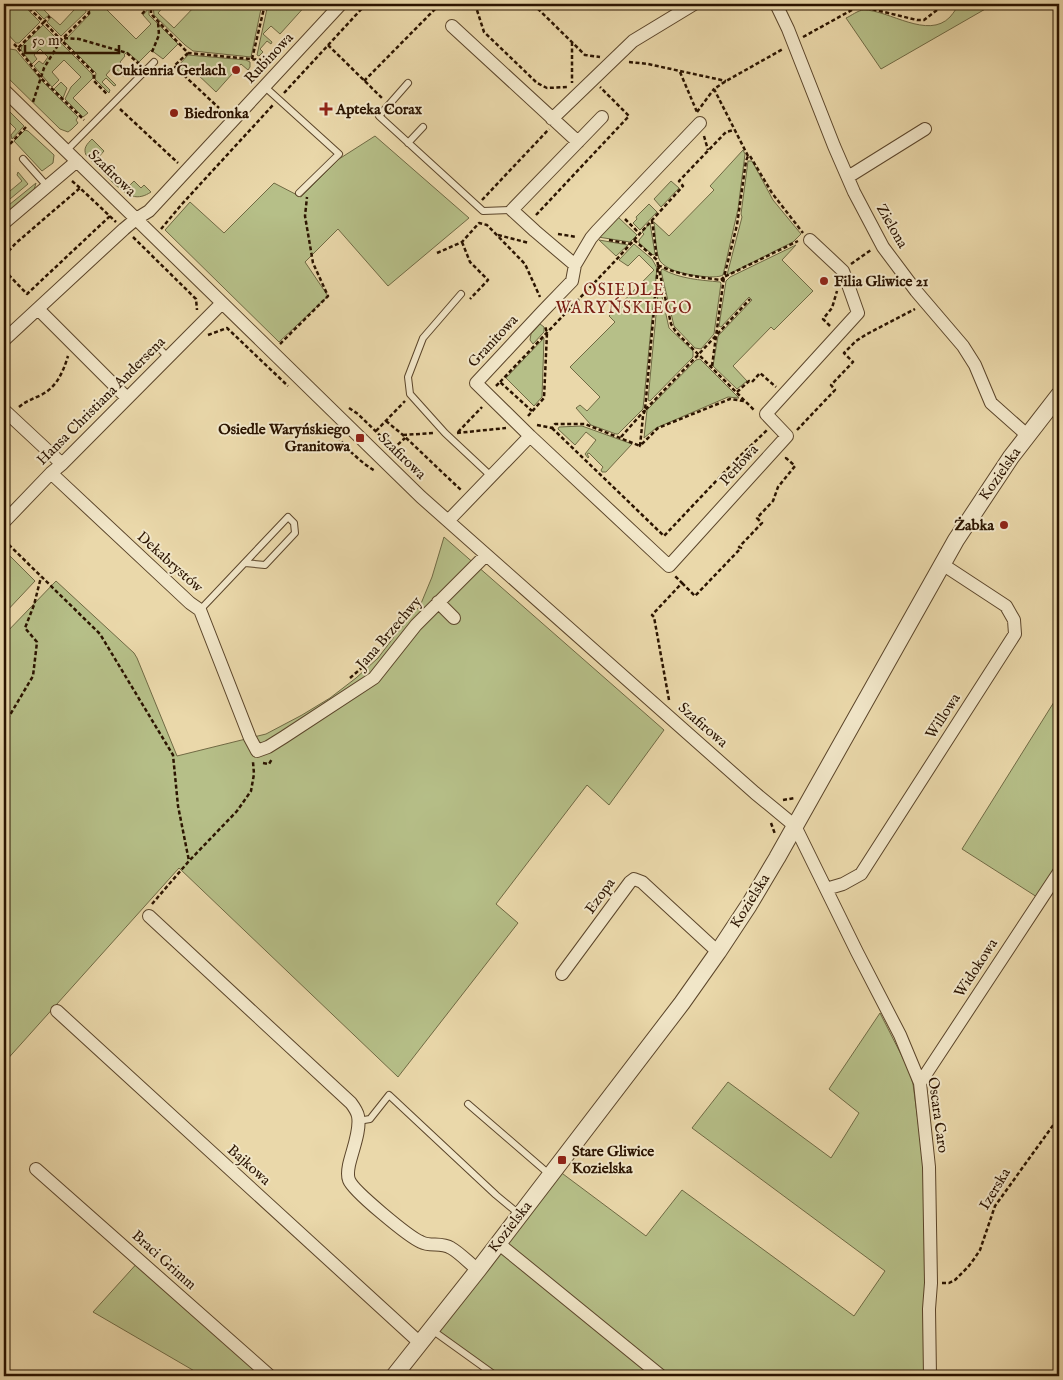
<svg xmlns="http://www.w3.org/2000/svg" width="1063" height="1380" font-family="'IM FELL English',serif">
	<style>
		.green { fill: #b6bf88; stroke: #706a44 }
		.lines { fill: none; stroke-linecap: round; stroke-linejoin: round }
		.service-casing { stroke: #5b452a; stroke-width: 8 }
		.minor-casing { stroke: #5b452a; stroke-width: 14 }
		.tertiary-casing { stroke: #5b452a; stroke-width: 18 }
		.path { stroke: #2b1400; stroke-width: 2.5; stroke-dasharray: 4 2.5; stroke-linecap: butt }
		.service { stroke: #f1e6c8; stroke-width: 6 }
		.minor { stroke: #f1e6c8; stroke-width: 12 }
		.tertiary { stroke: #f1e6c8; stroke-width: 16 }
		.poi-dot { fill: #8f2418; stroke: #f1e6c8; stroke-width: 2 }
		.labels { text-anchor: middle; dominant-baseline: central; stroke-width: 4; stroke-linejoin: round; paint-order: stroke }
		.street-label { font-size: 15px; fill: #2b1400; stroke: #f1e6c8 }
		.poi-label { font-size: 15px; font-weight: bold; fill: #2b1400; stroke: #f1e6c8; text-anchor: start }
		.neighbourhood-label { font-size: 16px; letter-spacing: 1px; fill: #7a1f14; stroke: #f1e6c8 }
	</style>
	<rect width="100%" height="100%" fill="#ead8aa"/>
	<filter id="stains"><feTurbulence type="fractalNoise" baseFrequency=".004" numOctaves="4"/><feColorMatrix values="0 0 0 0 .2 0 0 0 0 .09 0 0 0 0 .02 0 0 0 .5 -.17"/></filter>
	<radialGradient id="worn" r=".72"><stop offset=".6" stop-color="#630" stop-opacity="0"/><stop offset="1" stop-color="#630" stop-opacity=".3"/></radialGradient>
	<path class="green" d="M4,4H22L40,22L19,43H16L4,30Z
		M29,4H38L49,15L44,19Z
		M68,4H85L86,12L61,36L47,22L51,17L60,25L74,10Z
		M89,4H101L136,39L151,24L143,15L149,8V15L178,44L163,59L151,50L139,62L127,52L124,55L125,56L120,62L129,71L124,77L113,67L106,75L116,85L114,86L106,78L102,82L110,90L109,93L95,79L96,73L64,41L90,14Z
		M153,4H166L158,13L174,28L197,4H262L251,57L193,51L185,45L154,15Z
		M268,4H307L280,34L271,26L263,34L272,42L271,44L267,41L260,49L263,52L259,56L257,55Z
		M958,4H994L881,69L846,18C851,16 858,10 864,10C889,10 928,40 950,17C954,12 956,10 958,4Z
		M43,25L92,74L93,78L73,98L88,113L83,117L65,99L71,87L81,77L64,60L52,72L59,80L52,87L34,66L39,61L43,64L48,57L40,49L34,55L37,59L32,64L21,50L22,46Z
		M10,49L16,50L42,81L78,117L76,120L78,123L72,129L68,132L60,129L4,74V57Z
		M188,55L246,60L250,62V67L248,70L241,64L216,92L194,71L188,76L179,67V65Z
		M61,82L67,88L63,98L54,89Z
		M4,106L24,126L12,139L11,135L16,129L4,117Z
		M25,130L28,131L54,155L53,163L42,171L14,141Z
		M375,136L469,218L388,286L338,229L305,262L328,296L279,342L165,230L190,202L224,233L274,183L301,197L339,159Z
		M92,139L104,151L97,159L128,187L134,181L141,188L144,185L151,192C145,196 139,198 132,196C119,192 96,165 86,155C83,148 87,144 92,139Z
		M743,150L745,154L738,209L723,275C715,280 682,274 673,270C668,268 663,265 660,261C656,255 655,230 654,222L669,236L714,190L710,186Z
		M748,161H752L773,200L801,234L793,242L727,275L742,217L741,214Z
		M18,172L28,184L4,204V196L22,181L17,175Z
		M671,181L679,188L661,207L654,199Z
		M36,183L34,190L4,216V209Z
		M649,204L657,212L640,230L633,223L637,219L636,217Z
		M618,217L637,235L630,242L598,237Z
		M650,223L655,254L653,255L639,243V240L644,234L642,232Z
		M599,240L628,245L616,256Z
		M634,244L652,259L657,268L643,409L618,434H616L591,425L576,408L580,405L587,411L600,397L570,367L615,322L609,316L654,270L639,255L628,266L619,260Z
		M796,245L782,260L813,291L774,330L771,327L733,366L747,381L737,389L713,366L718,336L752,300L749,297L721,327L719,326L726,281L730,277Z
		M662,269C680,279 700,280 720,282L721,283L714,334L701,349L695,348L674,326L661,271Z
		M659,283L669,328L693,351V357L650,401L648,400Z
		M540,324L544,327V332L533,344L530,340L531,334Z
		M544,338L542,397L534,406L506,378Z
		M700,359L739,398L728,397L656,428L644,438L647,410L696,360Z
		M582,426L632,444L606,472H602L601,470L603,467L589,453L587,454L589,457L588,458L585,454L596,440L586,432L575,445L558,429L559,427Z
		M444,537L664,730L609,805L587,785L496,904L518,923L398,1077L179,868L4,1063V635L56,581L134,653L137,658L177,756L266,734L302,715L330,698L356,678L378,658L406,621L420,606L432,577Z
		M4,550L35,581L4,614Z
		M1059,694V864L1037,897L962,849Z
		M880,1013L909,1070L913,1084L920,1136L924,1172L930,1376H496L431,1329L555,1168L646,1236L682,1190L854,1316L885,1271L692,1128L728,1082L831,1158L859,1113L829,1089Z
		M140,1260L270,1376H203L93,1312Z"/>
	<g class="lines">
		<g class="service-casing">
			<path id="service" d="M408,83L379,116L483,211L512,210
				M265,87L339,154L299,193
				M408,143L423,127
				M66,151L154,62
				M23,159L47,186
				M461,294L423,338L408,377L410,394L445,433L492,477
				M157,346L168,357
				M200,610L288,517L294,523L295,533L265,565L245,563
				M468,1104L549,1174
				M358,1121L370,1119L389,1095L496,1195L519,1214
				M432,1330L496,1376"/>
		</g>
		<g class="minor-casing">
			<path id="minor" d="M776,4L788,29L834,146L854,192L883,247L916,291L963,346L975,365L991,403L1027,435
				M452,26L578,142
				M4,90L421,497L755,793L795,826L857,952L900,1035L920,1083L929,1167L931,1283L929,1309L930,1376
				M552,119L633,41L694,4
				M848,177L925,129
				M4,223L77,161
				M575,265L591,238L597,231L700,123
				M38,309L127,398
				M4,340L124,229L136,219L149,211L341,4
				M4,410L62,464
				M530,436L669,566L787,436L766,414L858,313L846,279L843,271L810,240
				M51,473L190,603L200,610L250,738L257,751L268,747L284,737L374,678L416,625L486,555
				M448,521L530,436L476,383L543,311L572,281L575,265L535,231L512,210L602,117
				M4,522L51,473L62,464L222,303
				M438,602L454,618
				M826,889L843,884L861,874L1015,634L1014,620L1006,606L942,564
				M149,916L351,1103C354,1107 357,1111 358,1116C361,1130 352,1151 349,1165C348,1170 347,1175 349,1180C353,1191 409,1237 421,1242C430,1247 441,1242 451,1248C460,1253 469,1263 478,1270
				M562,974L630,882L634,879L642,882L718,952
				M57,1011L420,1343
				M920,1083L1059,872
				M36,1169L270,1376
				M498,1243L661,1376"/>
		</g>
		<g class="tertiary-casing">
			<path id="tertiary" d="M394,1376L478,1270L682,1003L718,952L749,905L777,858L956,540L1011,457L1059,395"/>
		</g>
		<path class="path" d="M24,4L44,22L50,16
			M148,4L151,6V14L188,53L261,60
			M475,4L484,32L537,83L547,88L567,87
			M533,4L585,55L600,57
			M142,14L150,5
			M803,37L859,6L917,20H924L941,7L943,4
			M64,38L79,39L127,53L139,64
			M572,42V83
			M14,44L18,48L44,22L61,40L89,13L87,4
			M328,45L382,98
			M18,48L41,78L84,120
			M152,52L159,35L158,22
			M188,53L174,66L219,108
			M252,59L265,4
			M629,62L648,64L726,81
			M680,72L697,112
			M364,81L440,4
			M284,93L366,4
			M33,102L44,68L61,40L94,73V81L108,95
			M120,109L178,163
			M697,112L714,89
			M704,136L708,150
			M10,144L26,127
			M748,156L714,89L726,81L783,49
			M72,181L80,188
			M482,200L549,129
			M536,215L629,116L600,87
			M625,219L640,234
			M652,220L657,259
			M161,229L182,204L273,105
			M558,234L577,237
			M498,235L529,243
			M133,237L196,299L197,310
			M609,240L631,244
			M634,240L657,260L658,265L645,410L698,355L750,299
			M462,242L470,262L488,280L470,299
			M437,253L462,242L479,223L487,225L525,264L540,297
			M4,256L16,243L80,188L116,222
			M851,264L871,250
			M658,265L671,324L676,332L755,411
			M658,265C678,275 699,277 721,280L724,277L737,225L746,161L748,156H750L772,193L803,233
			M4,270L27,294L110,216
			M830,326L823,319L832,308L837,291
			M208,335L227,328L288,386
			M280,344L328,296L313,263L305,216L307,197
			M712,366L724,277L798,241
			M500,382L616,260L683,186L679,181L726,132L734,130
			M496,386L500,382L532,411
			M737,392L749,381L752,382L760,373L776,387
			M19,407C26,401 33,399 41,395C57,387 63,372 68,356
			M349,408L358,414L397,452L402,460
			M645,410L643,416L640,446L658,428L730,399L744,401
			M528,416L544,398L547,333L545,326
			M386,421L403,435L462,491
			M537,425L552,428L555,424H585L640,446
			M330,426C341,443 357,460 375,471
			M552,428L664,536L735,461L767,430
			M797,430L835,390L831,385L853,362L844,353L856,341L867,334L915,309
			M376,431L405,401
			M458,432L482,407
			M457,433L506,428
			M403,435L434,433
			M621,437L644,411
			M393,449L405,438
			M4,540L100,634L173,755L178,806L189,861
			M682,583L695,596L741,548L739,547L762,523L757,518L773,501L778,487L795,466L786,458L787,456
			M350,678L373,658
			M669,700L654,617L652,615L682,583L674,575
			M4,725L33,676L37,642L25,628L34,605L41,577
			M263,763L269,764L272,759
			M783,800L795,798
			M771,823L775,834
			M152,904L189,861L237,811L251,791L254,774L253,762
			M942,1283H949L955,1280L968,1267L974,1259L980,1250L995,1206L1059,1117"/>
		<use href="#service" class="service"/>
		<use href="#minor" class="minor"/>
		<use href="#tertiary" class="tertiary"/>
	</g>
	<g class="poi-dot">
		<circle cx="236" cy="70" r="5"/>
		<path d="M323.5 101.5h5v5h5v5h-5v5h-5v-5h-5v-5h5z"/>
		<circle cx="174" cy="113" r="5"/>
		<circle cx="824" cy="281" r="5"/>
		<rect x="355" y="433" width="10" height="10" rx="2.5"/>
		<circle cx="1004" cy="525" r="5"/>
		<rect x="557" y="1155" width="10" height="10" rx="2.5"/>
	</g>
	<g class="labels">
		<g class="street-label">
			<text transform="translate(269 58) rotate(-47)">Rubinowa</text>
			<text transform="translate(112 173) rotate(44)">Szafirowa</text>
			<text transform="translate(892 226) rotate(60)">Zielona</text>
			<text transform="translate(493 341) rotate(-47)">Granitowa</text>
			<text transform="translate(101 401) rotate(-45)">Hansa Christiana Andersena</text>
			<text transform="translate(402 456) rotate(44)">Szafirowa</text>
			<text transform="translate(739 465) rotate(-48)">Perłowa</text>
			<text transform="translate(1000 474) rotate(-55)">Kozielska</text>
			<text transform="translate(170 562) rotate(42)">Dekabrystów</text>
			<text transform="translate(389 633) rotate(-49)">Jana Brzechwy</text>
			<text transform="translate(943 716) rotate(-57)">Willowa</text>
			<text transform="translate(703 725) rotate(41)">Szafirowa</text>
			<text transform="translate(600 896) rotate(-54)">Ezopa</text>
			<text transform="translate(750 901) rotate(-58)">Kozielska</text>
			<text transform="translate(976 968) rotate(-57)">Widokowa</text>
			<text transform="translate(938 1115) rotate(82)">Oscara Caro</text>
			<text transform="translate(249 1165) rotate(42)">Bajkowa</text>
			<text transform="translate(995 1189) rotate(-59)">Izerska</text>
			<text transform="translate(510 1227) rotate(-52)">Kozielska</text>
			<text transform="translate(164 1260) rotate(42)">Braci Grimm</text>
		</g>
		<g class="poi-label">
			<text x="226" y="70" text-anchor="end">Cukienria Gerlach</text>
			<text x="336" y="109">Apteka Corax</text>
			<text x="184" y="113">Biedronka</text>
			<text x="834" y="281">Filia Gliwice 21</text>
			<text x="350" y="429" text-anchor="end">Osiedle Waryńskiego<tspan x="350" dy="17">Granitowa</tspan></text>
			<text x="994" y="525" text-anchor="end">Żabka</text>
			<text x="572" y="1151">Stare Gliwice<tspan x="572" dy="17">Kozielska</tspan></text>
		</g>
		<g class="neighbourhood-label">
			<text x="624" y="291">OSIEDLE<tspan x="624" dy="18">WARYŃSKIEGO</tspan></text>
		</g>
	</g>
	<rect width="1063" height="1380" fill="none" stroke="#ead8aa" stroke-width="20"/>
	<rect x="5" y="5" width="1053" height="1370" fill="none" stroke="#2b1400" stroke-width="2.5"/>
	<rect x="10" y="10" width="1043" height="1360" fill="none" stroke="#2b1400"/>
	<path d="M25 45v8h94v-8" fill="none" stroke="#2b1400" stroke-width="2.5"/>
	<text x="32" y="45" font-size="15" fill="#2b1400" stroke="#f1e6c8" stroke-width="4" paint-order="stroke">50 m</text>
	<rect width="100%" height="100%" filter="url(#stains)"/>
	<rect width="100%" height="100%" fill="url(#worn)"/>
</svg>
